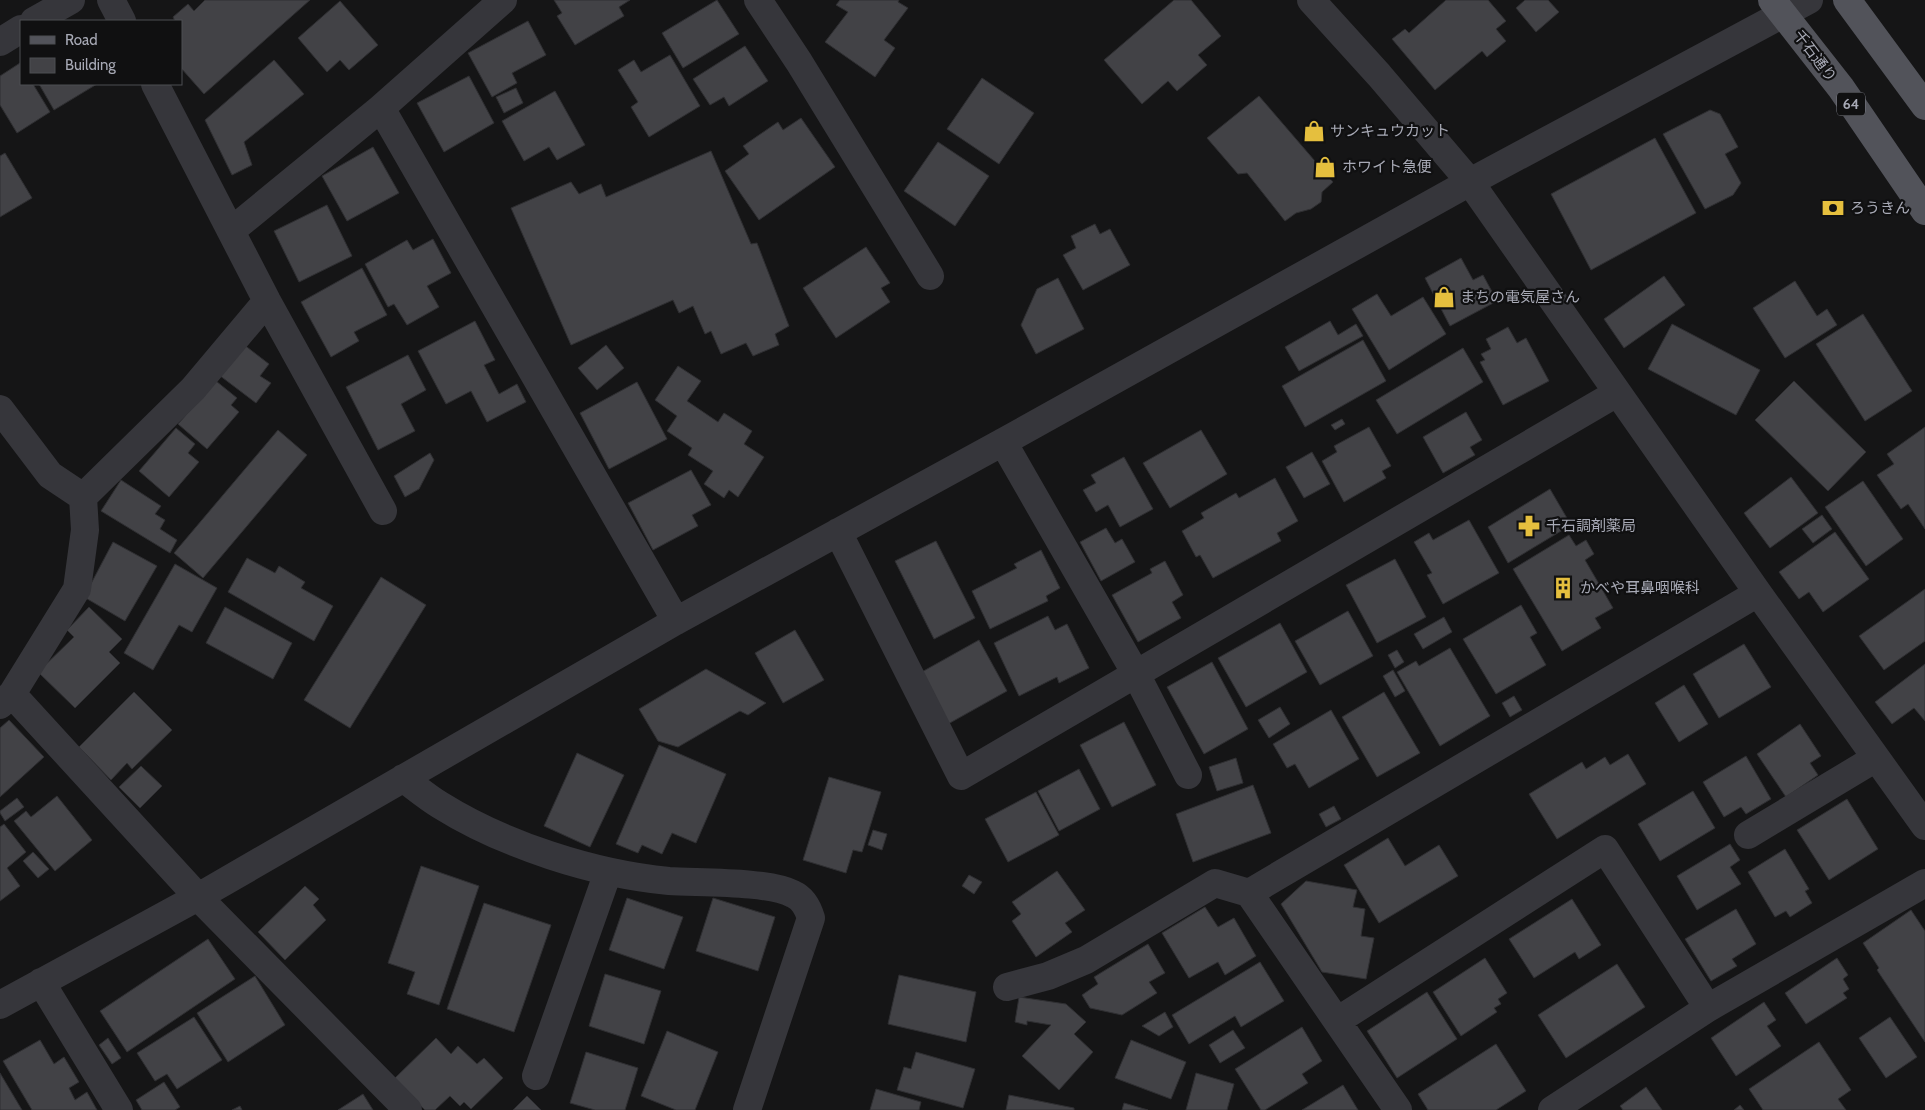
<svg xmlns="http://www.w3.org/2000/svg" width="1925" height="1110" font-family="Cabin,'Noto Sans JP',sans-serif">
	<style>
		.building { fill: #424246; stroke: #2f2f32 }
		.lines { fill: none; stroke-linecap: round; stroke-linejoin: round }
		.minor { stroke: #36363b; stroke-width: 28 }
		.major { stroke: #52535a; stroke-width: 28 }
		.labels { text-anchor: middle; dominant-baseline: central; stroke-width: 4.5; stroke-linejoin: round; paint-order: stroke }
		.shield { fill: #101011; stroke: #7a7c84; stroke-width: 1 }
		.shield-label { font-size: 14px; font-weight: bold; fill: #a8aab6 }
		.street-label { font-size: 15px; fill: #a8aab6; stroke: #101011 }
		.poi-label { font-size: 15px; fill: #a8aab6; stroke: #101011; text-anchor: start }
	</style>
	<rect width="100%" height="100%" fill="#151516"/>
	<path class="building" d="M205,0H310L204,94L181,68V21H175L173,17L188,4L194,11Z
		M554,0H630L619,7L624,16L575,45L557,16L562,13Z
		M717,0L739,34L683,68L662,33Z
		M840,0H899L898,2L908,8L884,40L895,48L875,77L825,42L848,12L836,5Z
		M1174,0H1191L1221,36L1198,55L1207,65L1177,91L1168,81L1142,104L1104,60Z
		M1446,0H1488L1506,21L1496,29L1506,41L1487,57L1482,51L1435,90L1392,39L1405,29L1409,33Z
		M1525,0H1548L1559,12L1536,32L1516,8Z
		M340,1L378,45L349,70L340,60L327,72L298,38Z
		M528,21L546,55L512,73L517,83L492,97L468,53Z
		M745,46L768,81L729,106L724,97L710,105L693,79Z
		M670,55L700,106L649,137L631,107L638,102L618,70L634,60L641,72Z
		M274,60L304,94L244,142L252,165L232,175L205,120Z
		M20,63L21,84H33L50,112L17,133L0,105V76Z
		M469,76L494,123L444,152L417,103Z
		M982,78L1034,113L999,164L947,129Z
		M39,84H97L54,110Z
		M516,88L523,103L504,113L496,97Z
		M555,91L585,145L557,160L549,147L524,161L502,121Z
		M1259,96L1333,182L1322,192L1321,202L1311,209L1296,213L1285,221L1247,173L1238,174L1207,138Z
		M1710,110L1720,114L1738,147L1725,154L1741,183L1733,195L1705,209L1663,134Z
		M801,118L835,167L759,220L725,171L749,154L743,146L778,122L783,130Z
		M1655,138L1696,213L1591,270L1551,194Z
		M938,142L989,176L955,226L904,191Z
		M373,147L399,193L347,221L322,176Z
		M711,151L751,244L757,243L789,326L775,334L779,345L753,356L746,343L721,354L711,331L705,334L693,306L679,313L673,300L571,345L511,208L571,182L579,194L601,184L606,197Z
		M5,153L32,198L0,217V156Z
		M327,205L352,256L299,282L274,231Z
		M1095,224L1100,234L1110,229L1130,265L1083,290L1063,255L1076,248L1071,236Z
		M433,239L451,273L427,286L439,307L407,325L394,304L388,307L365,264L407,240L413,250Z
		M866,247L890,283L881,288L890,302L836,338L803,288Z
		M1461,258L1473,280L1483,275L1497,301L1450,326L1425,278Z
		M362,268L387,315L354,332L359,341L331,357L301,302Z
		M1664,276L1685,305L1624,348L1604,319Z
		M1058,278L1084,329L1036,354L1021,325L1037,289Z
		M1795,281L1817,316L1827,309L1837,325L1785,358L1753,308Z
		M1377,294L1391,316L1423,297L1446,334L1389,370L1352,309Z
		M1863,314L1912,391L1865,421L1816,344Z
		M475,321L495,360L484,365L499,394L517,384L526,402L487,422L471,391L446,404L418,351Z
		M1330,321L1338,335L1356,324L1363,336L1299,371L1285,347Z
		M1672,324L1760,370L1736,415L1648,369Z
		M1508,327L1517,343L1526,338L1549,381L1503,405L1480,362L1485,360L1481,354L1491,349L1486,339Z
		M1363,340L1386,381L1305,427L1282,386Z
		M243,344L269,364L260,376L271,383L256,403L219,375Z
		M606,345L624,368L597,390L578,368Z
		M1463,348L1483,382L1397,434L1376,400Z
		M408,355L426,390L401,404L415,431L378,450L346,387Z
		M678,366L701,381L687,401L718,422L724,413L752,431L744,444L764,457L738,497L729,490L724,498L704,484L713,471L688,455L692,448L667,431L677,416L655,400Z
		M216,381L237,398L231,405L239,412L207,449L178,424Z
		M1794,381L1866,452L1828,491L1755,420Z
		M637,382L667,439L609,469L580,413Z
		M1466,412L1482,440L1470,447L1475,455L1443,473L1423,437Z
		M1342,419L1345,424L1335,430L1331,425Z
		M1369,427L1391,466L1382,471L1386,478L1344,502L1322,461L1337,452L1334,446Z
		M1925,427V529L1908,504L1901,509L1877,475L1894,464L1887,454Z
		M176,428L195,444L188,453L199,462L169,497L139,471Z
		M278,430L307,455L203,578L174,553Z
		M1201,430L1227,474L1170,508L1143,463Z
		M1312,452L1330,484L1304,498L1286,467Z
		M430,453L434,460L419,489L405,497L394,476Z
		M1124,457L1153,509L1120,527L1108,505L1096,512L1083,490L1096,483L1091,475Z
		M691,470L711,505L692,515L698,526L653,550L628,503Z
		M1791,477L1818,513L1770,548L1744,513Z
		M1275,478L1298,521L1277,533L1281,541L1213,578L1200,555L1196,557L1182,531L1204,518L1201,513L1236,493L1239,498Z
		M121,480L161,506L155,514L165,520L160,529L177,540L170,553L101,511Z
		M1863,481L1903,539L1866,566L1825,507Z
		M1550,489L1571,525L1508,563L1488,527Z
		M1822,515L1832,529L1813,543L1802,529Z
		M1469,520L1499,573L1443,604L1427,575L1432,573L1414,542L1429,533L1433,540Z
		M1106,528L1115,543L1122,539L1135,562L1101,581L1080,542Z
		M1835,532L1869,579L1823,612L1809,592L1799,599L1779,572Z
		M1569,535L1576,546L1586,540L1594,554L1585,560L1613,608L1595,618L1601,628L1562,651L1513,569Z
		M936,541L975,618L934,639L895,561Z
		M113,542L157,566L125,621L84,597Z
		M1041,550L1060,588L1046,596L1048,601L990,629L972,591L1017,568L1014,564Z
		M247,558L275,573L279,566L305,582L301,588L333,606L314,641L228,592Z
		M1395,559L1426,617L1377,643L1346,585Z
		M1165,561L1183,595L1172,602L1181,618L1138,642L1112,595L1152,573L1150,569Z
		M175,564L217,588L192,632L179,625L153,670L124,653Z
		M381,577L426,605L350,728L304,700Z
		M1925,589V641L1884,670L1859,636Z
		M1521,605L1537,633L1530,637L1546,665L1496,694L1463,639Z
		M89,607L122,639L109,652L120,663L75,708L38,672L74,637L67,630Z
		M225,607L292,643L273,679L206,643Z
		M1348,611L1373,656L1320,685L1295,641Z
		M1048,616L1055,630L1067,624L1089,668L1059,683L1057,677L1019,696L994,643Z
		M1444,617L1452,632L1423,649L1414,634Z
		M1280,623L1307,672L1246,707L1218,658Z
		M795,630L824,680L783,703L755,653Z
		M979,640L1007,691L948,724L920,673Z
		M1744,644L1771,687L1719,718L1693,674Z
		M1450,648L1490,716L1440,746L1397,672L1416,661L1419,666Z
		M1397,650L1404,662L1395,668L1388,655Z
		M1212,662L1248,729L1204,754L1167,687Z
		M1925,664V721L1914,708L1892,724L1875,702Z
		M706,669L766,703L748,715L740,711L678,747L658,741L639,709Z
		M1393,670L1405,691L1395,697L1383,676Z
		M1684,685L1708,724L1679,742L1655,703Z
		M134,692L172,730L132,769L127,763L111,780L79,747Z
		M1384,692L1420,753L1377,777L1342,717Z
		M1514,696L1522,710L1510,717L1502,703Z
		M1280,707L1290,724L1269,738L1258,720Z
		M1331,710L1359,759L1309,788L1295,764L1287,768L1273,744Z
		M9,720L44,757L0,797V728Z
		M1124,722L1156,785L1112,807L1080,745Z
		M1800,724L1821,756L1810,763L1818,775L1786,797L1757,754Z
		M659,745L726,774L696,843L672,833L662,854L642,845L638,853L616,844Z
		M577,753L624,775L590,847L544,826Z
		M1628,754L1646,784L1557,839L1529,794L1582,762L1586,769L1605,757L1610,765Z
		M1746,756L1771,799L1746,814L1741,807L1724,817L1703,782Z
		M1236,758L1243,783L1217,791L1209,767Z
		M141,766L162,786L140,808L119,787Z
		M1079,769L1100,809L1059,831L1038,791Z
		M829,777L881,792L862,852L853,850L846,873L803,860Z
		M1253,785L1271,833L1193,862L1176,814Z
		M1693,791L1715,828L1660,861L1638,824Z
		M1036,792L1059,835L1008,862L985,819Z
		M57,796L92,840L55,871L14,821L26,811L31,817Z
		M17,798L24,807L5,821L0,813V811Z
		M1847,799L1878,849L1829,880L1797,830Z
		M1334,806L1341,819L1326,827L1319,814Z
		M4,824L26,852L7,868L20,886L0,901V827Z
		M873,830L887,834L882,850L868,845Z
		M1388,838L1405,866L1439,845L1458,876L1379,923L1344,865Z
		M1730,844L1740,860L1730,867L1741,884L1697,910L1677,876Z
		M1785,849L1809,889L1805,891L1812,903L1790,917L1786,911L1775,917L1748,872Z
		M33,852L49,869L38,878L23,861Z
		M421,866L479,886L439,1005L407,994L415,972L388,963Z
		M1057,871L1085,910L1065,923L1072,932L1036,957L1012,921L1021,914L1012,902Z
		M969,875L982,882L974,894L962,886Z
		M1306,881L1357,890L1353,907L1365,909L1361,936L1374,938L1366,979L1322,972L1281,904Z
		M305,886L319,899L313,905L326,920L285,960L258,932Z
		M627,898L683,917L664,969L609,950Z
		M713,898L775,917L758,971L696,951Z
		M1572,899L1601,945L1579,959L1575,952L1534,978L1509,939Z
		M484,903L551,925L514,1032L447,1009Z
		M1205,907L1218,927L1234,918L1256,956L1225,975L1218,962L1189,978L1162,933Z
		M1736,909L1756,944L1732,959L1737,966L1711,981L1685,939Z
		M1911,910L1925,931V1042L1877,970L1879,968L1863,943Z
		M208,939L235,979L127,1052L100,1011Z
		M1148,944L1165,973L1149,982L1157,993L1122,1015L1090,1008L1082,995L1098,984L1094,977Z
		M1485,958L1507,993L1498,999L1501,1004L1494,1008L1497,1012L1461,1036L1433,992Z
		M1837,958L1848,975L1843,979L1849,989L1843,993L1847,998L1806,1024L1785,993Z
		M1260,962L1284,1001L1241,1027L1235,1016L1189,1044L1172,1015Z
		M1617,964L1645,1007L1566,1058L1538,1015Z
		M605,974L661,991L644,1044L589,1026Z
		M899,975L976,992L966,1042L888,1024Z
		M255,976L285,1025L228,1062L197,1013Z
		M1427,992L1457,1039L1397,1078L1367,1031Z
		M1019,997L1066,1004L1086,1022L1074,1034L1093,1052L1059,1090L1022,1056L1051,1025L1027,1021V1025L1015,1022Z
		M1764,1002L1776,1020L1767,1026L1781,1046L1736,1076L1711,1038Z
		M1165,1012L1173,1027L1159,1036L1142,1026Z
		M194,1017L222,1060L177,1089L167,1074L155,1081L137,1053Z
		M1890,1017L1917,1057L1886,1078L1859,1038Z
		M1302,1027L1322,1061L1302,1074L1308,1083L1265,1110H1261L1235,1069Z
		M1233,1030L1245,1048L1220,1063L1209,1045Z
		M667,1031L718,1052L695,1110H676L641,1096Z
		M108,1038L121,1058L112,1064L99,1045Z
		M436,1038L451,1054L458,1046L477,1064L484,1058L503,1078L471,1109L464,1102L460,1106L450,1096L435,1110H425L394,1079Z
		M40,1040L54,1064L64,1057L79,1082L69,1088L75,1100L87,1092L97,1110H32L3,1061Z
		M1131,1040L1186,1062L1171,1099L1115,1078Z
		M1819,1042L1851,1090L1838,1099L1846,1110H1763L1749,1089Z
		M1496,1044L1526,1091L1496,1110H1428L1418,1094Z
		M586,1052L638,1068L625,1110H595L570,1103Z
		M916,1052L975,1069L963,1108L897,1090L904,1067L911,1069Z
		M0,1073L22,1110H0Z
		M1196,1073L1234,1084L1227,1110H1186Z
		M164,1082L180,1107L175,1110H142L136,1100Z
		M1343,1085L1358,1110H1302Z
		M1646,1087L1662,1110H1623L1620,1106Z
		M876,1089L921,1102L919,1110H870Z
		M363,1094L373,1110H338Z
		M1009,1095L1074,1108V1110H1006Z
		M527,1096L541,1110H513Z
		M1124,1103L1148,1110H1122Z
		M1740,1105L1744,1110H1734Z
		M240,1106L242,1110H232Z"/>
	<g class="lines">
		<path class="minor" d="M111,0L122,21
			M503,0L381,108L676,621
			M758,0L799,62L930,276
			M1311,0L1379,75L1470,182L1758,593L1925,826
			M34,21L71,0
			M0,42L21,29
			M155,84L267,301L383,511
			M231,231L381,108
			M0,409L50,475L83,497
			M1003,442L1136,674L1188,775
			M838,532L961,776L1617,393
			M12,694L198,897L408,1110
			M0,705L12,694L77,589L85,530L83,497L193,389L267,301
			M403,778C415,787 427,797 440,805C504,845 594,874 669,881C700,883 768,881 793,894C802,898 808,908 811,918L747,1110
			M1748,835L1876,758
			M41,982L119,1110
			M1007,987L1048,976L1086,960L1215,883L1249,893
			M0,1005L198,897L676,621L1003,442L1470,182L1809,0
			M1337,1021L1605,849L1708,1008
			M536,1076L608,872
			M1398,1110L1249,893L1758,593
			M1552,1110L1708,1008L1925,883"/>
		<path class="major" d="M1772,0L1841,88L1925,211
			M1847,0L1925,106"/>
	</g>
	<defs>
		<g id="shop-bare" transform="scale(1.725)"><path d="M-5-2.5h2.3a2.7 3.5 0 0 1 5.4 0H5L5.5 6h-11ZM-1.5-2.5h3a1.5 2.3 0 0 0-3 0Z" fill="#e5bf3e" stroke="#101011" stroke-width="2.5" paint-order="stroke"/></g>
		<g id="bank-bare" transform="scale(1.725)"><path d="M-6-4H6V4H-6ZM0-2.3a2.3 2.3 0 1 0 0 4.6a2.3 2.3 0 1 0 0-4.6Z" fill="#e5bf3e" stroke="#101011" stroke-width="2.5" paint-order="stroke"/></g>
		<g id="pharmacy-bare" transform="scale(1.725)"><path d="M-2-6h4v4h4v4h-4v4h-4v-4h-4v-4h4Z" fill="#e5bf3e" stroke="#101011" stroke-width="2.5" paint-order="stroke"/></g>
		<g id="building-bare" transform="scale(1.725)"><path d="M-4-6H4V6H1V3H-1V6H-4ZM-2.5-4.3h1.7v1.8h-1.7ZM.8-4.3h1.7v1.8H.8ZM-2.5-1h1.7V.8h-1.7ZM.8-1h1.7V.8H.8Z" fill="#e5bf3e" stroke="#101011" stroke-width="2.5" paint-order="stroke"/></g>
	</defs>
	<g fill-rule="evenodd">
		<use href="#shop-bare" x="1314" y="131"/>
		<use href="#shop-bare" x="1325" y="167"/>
		<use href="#bank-bare" x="1833" y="208"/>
		<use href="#shop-bare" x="1444" y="297"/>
		<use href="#pharmacy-bare" x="1529" y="526"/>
		<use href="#building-bare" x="1563" y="588"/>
	</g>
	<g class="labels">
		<rect class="shield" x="1837" y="92.5" width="28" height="23" rx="4"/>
		<g class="shield-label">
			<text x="1851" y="104">64</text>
		</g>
		<g class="street-label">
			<text transform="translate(1815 56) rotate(53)">千石通り</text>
		</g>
		<g class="poi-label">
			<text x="1330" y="131">サンキュウカット</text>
			<text x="1342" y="167">ホワイト急便</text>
			<text x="1850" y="208">ろうきん</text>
			<text x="1460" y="297">まちの電気屋さん</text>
			<text x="1546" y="526">千石調剤薬局</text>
			<text x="1580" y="588">かべや耳鼻咽喉科</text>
		</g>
	</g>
	<rect x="20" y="20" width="162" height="65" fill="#101011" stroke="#4d4e53"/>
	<rect x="30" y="36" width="25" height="8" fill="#52535a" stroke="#4d4e53"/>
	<text x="65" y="45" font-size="15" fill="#a8aab6">Road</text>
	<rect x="30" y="58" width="25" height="15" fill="#424246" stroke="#4d4e53"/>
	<text x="65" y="70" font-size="15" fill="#a8aab6">Building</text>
</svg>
